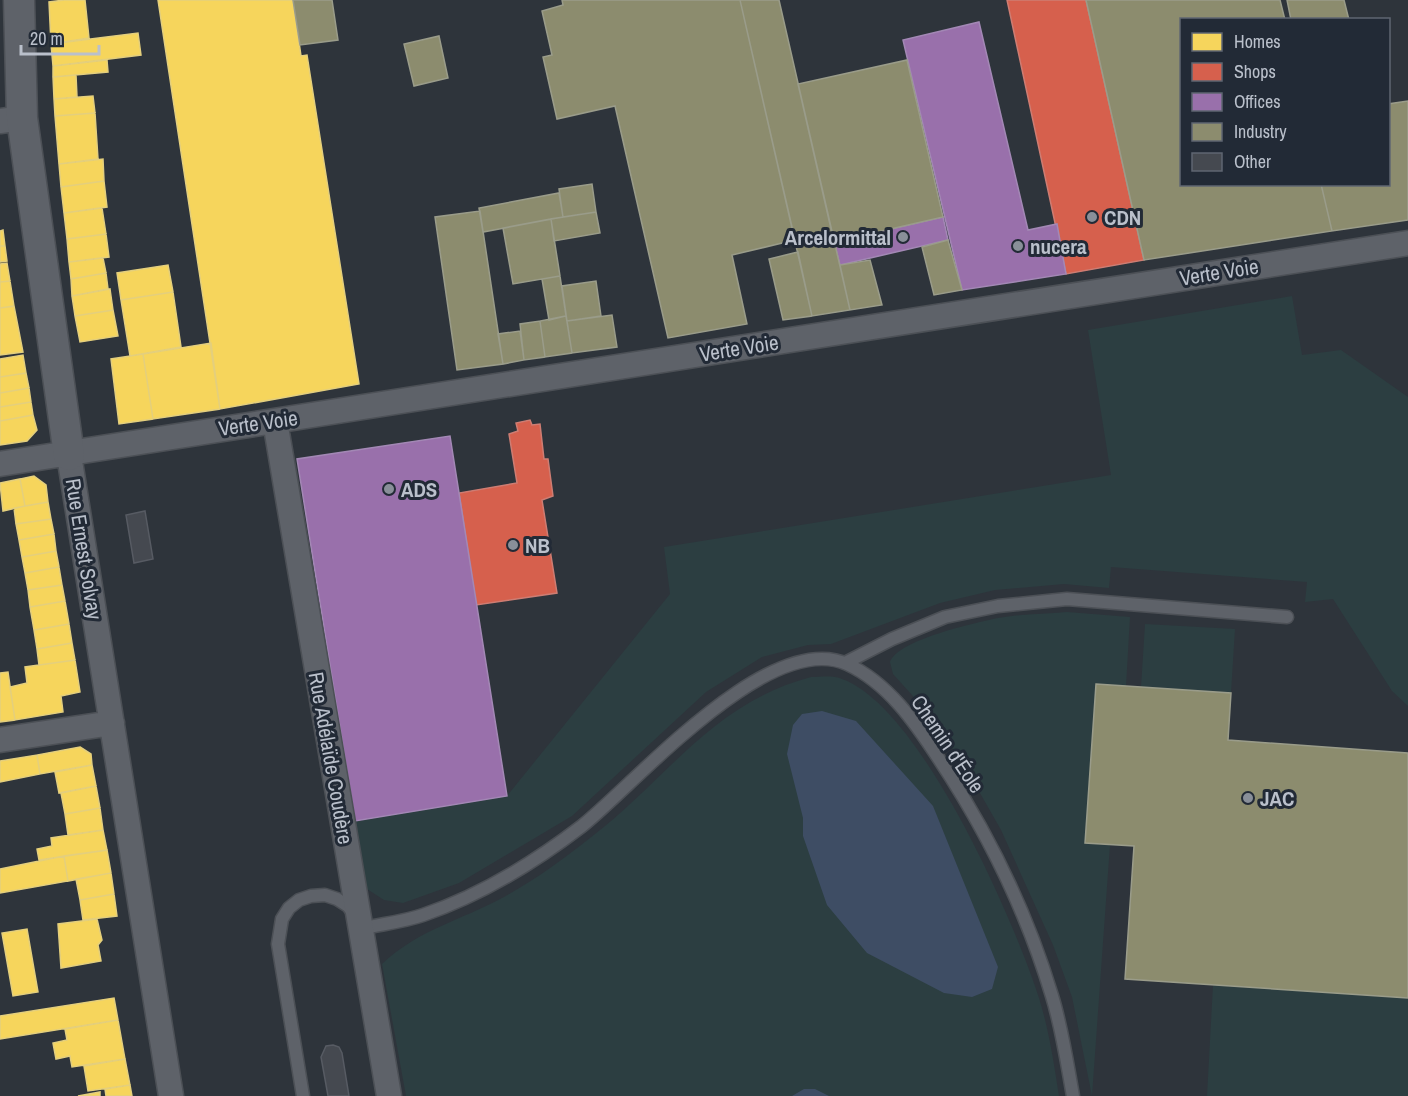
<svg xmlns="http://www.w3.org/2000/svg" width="1408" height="1096" font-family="'Archivo Narrow',sans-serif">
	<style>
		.green { fill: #2c3e41 }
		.water { fill: #3e4d64 }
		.homes { fill: #f6d55c; stroke: #e4cf7d; stroke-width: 1.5 }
		.shops { fill: #d6604d; stroke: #ce7d73; stroke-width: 1.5 }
		.offices { fill: #9970ab; stroke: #a388b5; stroke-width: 1.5 }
		.industry { fill: #8c8c6e; stroke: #9a9c8a; stroke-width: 1.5 }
		.building { fill: #454950; stroke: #575b63; stroke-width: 1.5 }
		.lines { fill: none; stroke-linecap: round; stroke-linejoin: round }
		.service-casing { stroke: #4c5056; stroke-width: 15 }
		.minor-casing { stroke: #4c5056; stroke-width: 27 }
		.tertiary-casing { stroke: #4c5056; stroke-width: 33 }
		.service { stroke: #5e6269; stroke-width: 12 }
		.minor { stroke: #5e6269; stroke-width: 24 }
		.tertiary { stroke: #5e6269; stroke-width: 30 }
		.poi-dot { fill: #898f99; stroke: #222a36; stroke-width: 2 }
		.labels { text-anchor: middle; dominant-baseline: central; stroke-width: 6; stroke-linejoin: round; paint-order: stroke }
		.poi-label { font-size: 21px; font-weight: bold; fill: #bac0cb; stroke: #222a36; text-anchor: start }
		.street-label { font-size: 21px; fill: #bac0cb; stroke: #222a36 }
	</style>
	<rect width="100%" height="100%" fill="#2e343b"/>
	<path class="green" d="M1292,296L1302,355L1341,350L1408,397V706L1392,691L1333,599L1305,602L1307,582L1111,567L1109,588L1064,584L995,590L940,603L831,644L808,645L762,657L706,692L572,816L459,883L403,903L384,900L367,889L355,821L507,796L670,594L664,547L1111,475L1088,330Z
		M1067,612L1130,617L1126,686L1096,684L1085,843L1110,845L1092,1096L1072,997L1053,945L1001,830L968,772L931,716L893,674L890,662C898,640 974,623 998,618C1020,614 1044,614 1067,612Z
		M1145,624L1235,629L1231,693L1141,687Z
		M811,677C820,677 834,675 842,679C921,707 1014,920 1039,998C1049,1030 1054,1064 1059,1096H406L382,964C419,929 460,921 504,897C533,881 564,859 590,838C668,779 710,704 811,677Z
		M1213,985L1408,998V1096H1207Z"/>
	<path class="water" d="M822,711L856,721L933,806L998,967L992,989L972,997L944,993L867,953L827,905L803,836V818L787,754L793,725L802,714Z
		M804,1089H815L829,1096H792Z"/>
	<path class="homes" d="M64,0H85L89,38L51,44L49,2Z
		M158,0H293L301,56L307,55L359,384L220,409Z
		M138,33L141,55L53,66L51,44Z
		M107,60L108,72L53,77V66Z
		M76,75L77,97L54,99L53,77Z
		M93,96L95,113L55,116L54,99Z
		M95,113L98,159L59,164L55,116Z
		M103,159L104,181L61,187L59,164Z
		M104,181L107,207L64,213L61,187Z
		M102,208L106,234L67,239L64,213Z
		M3,230L5,246H0V231Z
		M106,234L109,257L69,262L67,239Z
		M0,246H5L7,261L0,262Z
		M103,258L106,273L71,279L69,262Z
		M7,263L10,281L0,282V264Z
		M168,265L173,292L121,300L117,273Z
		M106,273L108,289L72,296L71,279Z
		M10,281L14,306L0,308V282Z
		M110,289L113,310L75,316L72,296Z
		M173,292L181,347L130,356L121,300Z
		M14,306L23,352L0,355V308Z
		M113,310L118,336L80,342L75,316Z
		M211,343L220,409L153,419L143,354Z
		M143,354L153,419L119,424L111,359Z
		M23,355L26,373L0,377V359Z
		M26,373L29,388L0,393V377Z
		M29,388L31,402L0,407V393Z
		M31,402L33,415L0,421V407Z
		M33,415L37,430L27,441L0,445V421Z
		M34,476L46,485L48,502L25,506L20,479Z
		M20,479L25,506L3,511L0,483Z
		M48,502L51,519L16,524L14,508Z
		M51,519L54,534L19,540L16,524Z
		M54,534L56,551L22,557L19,540Z
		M56,551L59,567L25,573L22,557Z
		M59,567L62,585L28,590L25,573Z
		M62,585L65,601L30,607L28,590Z
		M65,601L69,624L34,630L30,607Z
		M69,624L72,643L37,649L34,630Z
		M72,643L75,660L39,665L37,649Z
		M75,660L80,692L61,696L63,712L15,720L10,687L27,683L25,667Z
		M8,672L15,720L0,722V673Z
		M80,747L91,754L92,765L40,774L37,755Z
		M37,755L40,774L0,782V761Z
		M92,765L96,786L59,793L55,772Z
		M96,786L100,808L65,814L61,793Z
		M100,808L103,830L68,835L65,814Z
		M103,830L107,850L39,860L37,849L52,846L51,838Z
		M107,850L111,873L68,881L64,856Z
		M64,856L68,881L0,893V869Z
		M111,873L114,894L80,900L76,879Z
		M114,894L117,916L83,920L80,900Z
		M97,919L102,940L98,945L101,961L61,968L58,924Z
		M27,929L38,992L13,996L2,933Z
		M114,998L118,1020L0,1039V1016Z
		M118,1020L125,1059L72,1067L70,1056L56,1059L53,1043L67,1040L65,1029Z
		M125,1059L130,1085L88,1091L84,1066Z
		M130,1085L132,1096H106L105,1089Z
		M100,1092V1096H78Z"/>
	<path class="shops" d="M1007,0H1086L1144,260L1066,274Z
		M530,420L532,425L540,424L544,459H548L553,496L542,500L557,593L476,605L459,493L517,483L509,434L518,431L516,423Z"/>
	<path class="offices" d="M979,22L1028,230L1057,224L1066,274L962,290L903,40Z
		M943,217L948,240L840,265L834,242Z
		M450,436L507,796L355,821L297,459Z"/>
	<path class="industry" d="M293,0H332L338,40L300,45Z
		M562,0H740L795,240L732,255L747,324L668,338L615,106L557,119L543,57L552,55L542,11L563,5Z
		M740,0H779L850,310L812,316Z
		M1086,0H1280L1285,20H1182V184H1321L1332,231L1144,260Z
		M1287,0H1344L1349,20H1291Z
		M439,36L448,78L414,86L404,44Z
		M907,60L943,217L834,242L798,84Z
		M1408,101V220L1332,231L1321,184H1388V104Z
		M592,184L596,212L563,217L559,189Z
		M559,193L563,217L483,232L479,208Z
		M480,211L503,364L457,370L435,217Z
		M596,212L600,233L554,241L551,219Z
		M551,219L560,276L513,284L503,228Z
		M948,240L962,290L934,295L922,247Z
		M798,252L812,316L783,320L769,259Z
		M870,260L882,305L850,310L840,265Z
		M560,276L566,316L549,320L542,279Z
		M596,281L601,316L567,321L562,286Z
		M612,315L617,347L572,353L567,321Z
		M566,316L572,353L545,357L540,321Z
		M540,321L545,357L524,360L520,324Z
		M520,331L524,360L503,364L498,334Z
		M1096,684L1231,693L1228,740L1408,753V998L1125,979L1134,846L1085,843Z"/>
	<path class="building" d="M145,511L153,559L134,563L126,515Z
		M333,1045L339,1047L342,1053L349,1096H328L321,1057L326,1046Z"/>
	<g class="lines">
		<g class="service-casing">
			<path id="service" d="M845,663L892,639L945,617L998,606L1067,599L1287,617
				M303,1096L278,944L282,919L289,908L299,900L311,896L325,895L337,899L348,906L356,916L360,929C381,924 403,922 423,915C479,896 535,862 582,826C637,782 769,629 847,664C888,683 915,722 939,759C987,831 1027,913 1052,996C1062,1028 1067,1063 1073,1096"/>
		</g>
		<g class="minor-casing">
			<path id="minor" d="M0,121L22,118
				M275,421L389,1096
				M69,455L171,1096
				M0,464L1408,243
				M0,740L112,723"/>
		</g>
		<g class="tertiary-casing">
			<path id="tertiary" d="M19,0L22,118L69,455"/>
		</g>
		<use href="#service" class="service"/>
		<use href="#minor" class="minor"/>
		<use href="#tertiary" class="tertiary"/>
	</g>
	<g class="poi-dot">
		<circle cx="1092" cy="217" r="6"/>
		<circle cx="903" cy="237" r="6"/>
		<circle cx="1018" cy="246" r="6"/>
		<circle cx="389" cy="489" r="6"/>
		<circle cx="513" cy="545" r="6"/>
		<circle cx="1248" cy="798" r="6"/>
	</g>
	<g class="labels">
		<g class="poi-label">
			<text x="1104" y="217">CDN</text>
			<text x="891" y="237" text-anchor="end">Arcelormittal</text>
			<text x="1030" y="246">nucera</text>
			<text x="401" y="489">ADS</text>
			<text x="525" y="545">NB</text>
			<text x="1260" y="798">JAC</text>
		</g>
		<g class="street-label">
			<text transform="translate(1219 272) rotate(-9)">Verte Voie</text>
			<text transform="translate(739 348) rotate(-9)">Verte Voie</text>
			<text transform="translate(258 423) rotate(-8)">Verte Voie</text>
			<text transform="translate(84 549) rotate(81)">Rue Ernest Solvay</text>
			<text transform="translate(948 744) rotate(56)">Chemin d'Éole</text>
			<text transform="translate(331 758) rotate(80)">Rue Adélaïde Coudère</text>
		</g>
	</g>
	<rect x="1180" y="18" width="210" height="168" fill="#222a36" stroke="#5f6672" stroke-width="1.5"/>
	<rect x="1192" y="33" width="30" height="18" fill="#f6d55c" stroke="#5f6672" stroke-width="1.5"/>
	<text x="1234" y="48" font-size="18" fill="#bac0cb">Homes</text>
	<rect x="1192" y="63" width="30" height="18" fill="#d6604d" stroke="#5f6672" stroke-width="1.5"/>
	<text x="1234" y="78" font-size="18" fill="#bac0cb">Shops</text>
	<rect x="1192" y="93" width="30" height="18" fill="#9970ab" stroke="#5f6672" stroke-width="1.5"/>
	<text x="1234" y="108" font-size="18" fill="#bac0cb">Offices</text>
	<rect x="1192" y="123" width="30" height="18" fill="#8c8c6e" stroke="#5f6672" stroke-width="1.5"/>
	<text x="1234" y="138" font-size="18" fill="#bac0cb">Industry</text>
	<rect x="1192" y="153" width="30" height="18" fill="#454950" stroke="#5f6672" stroke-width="1.5"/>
	<text x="1234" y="168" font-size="18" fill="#bac0cb">Other</text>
	<path d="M21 45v9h78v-9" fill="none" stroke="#bac0cb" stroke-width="3"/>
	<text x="30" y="45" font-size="18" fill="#bac0cb" stroke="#222a36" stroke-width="4.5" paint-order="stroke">20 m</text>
</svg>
